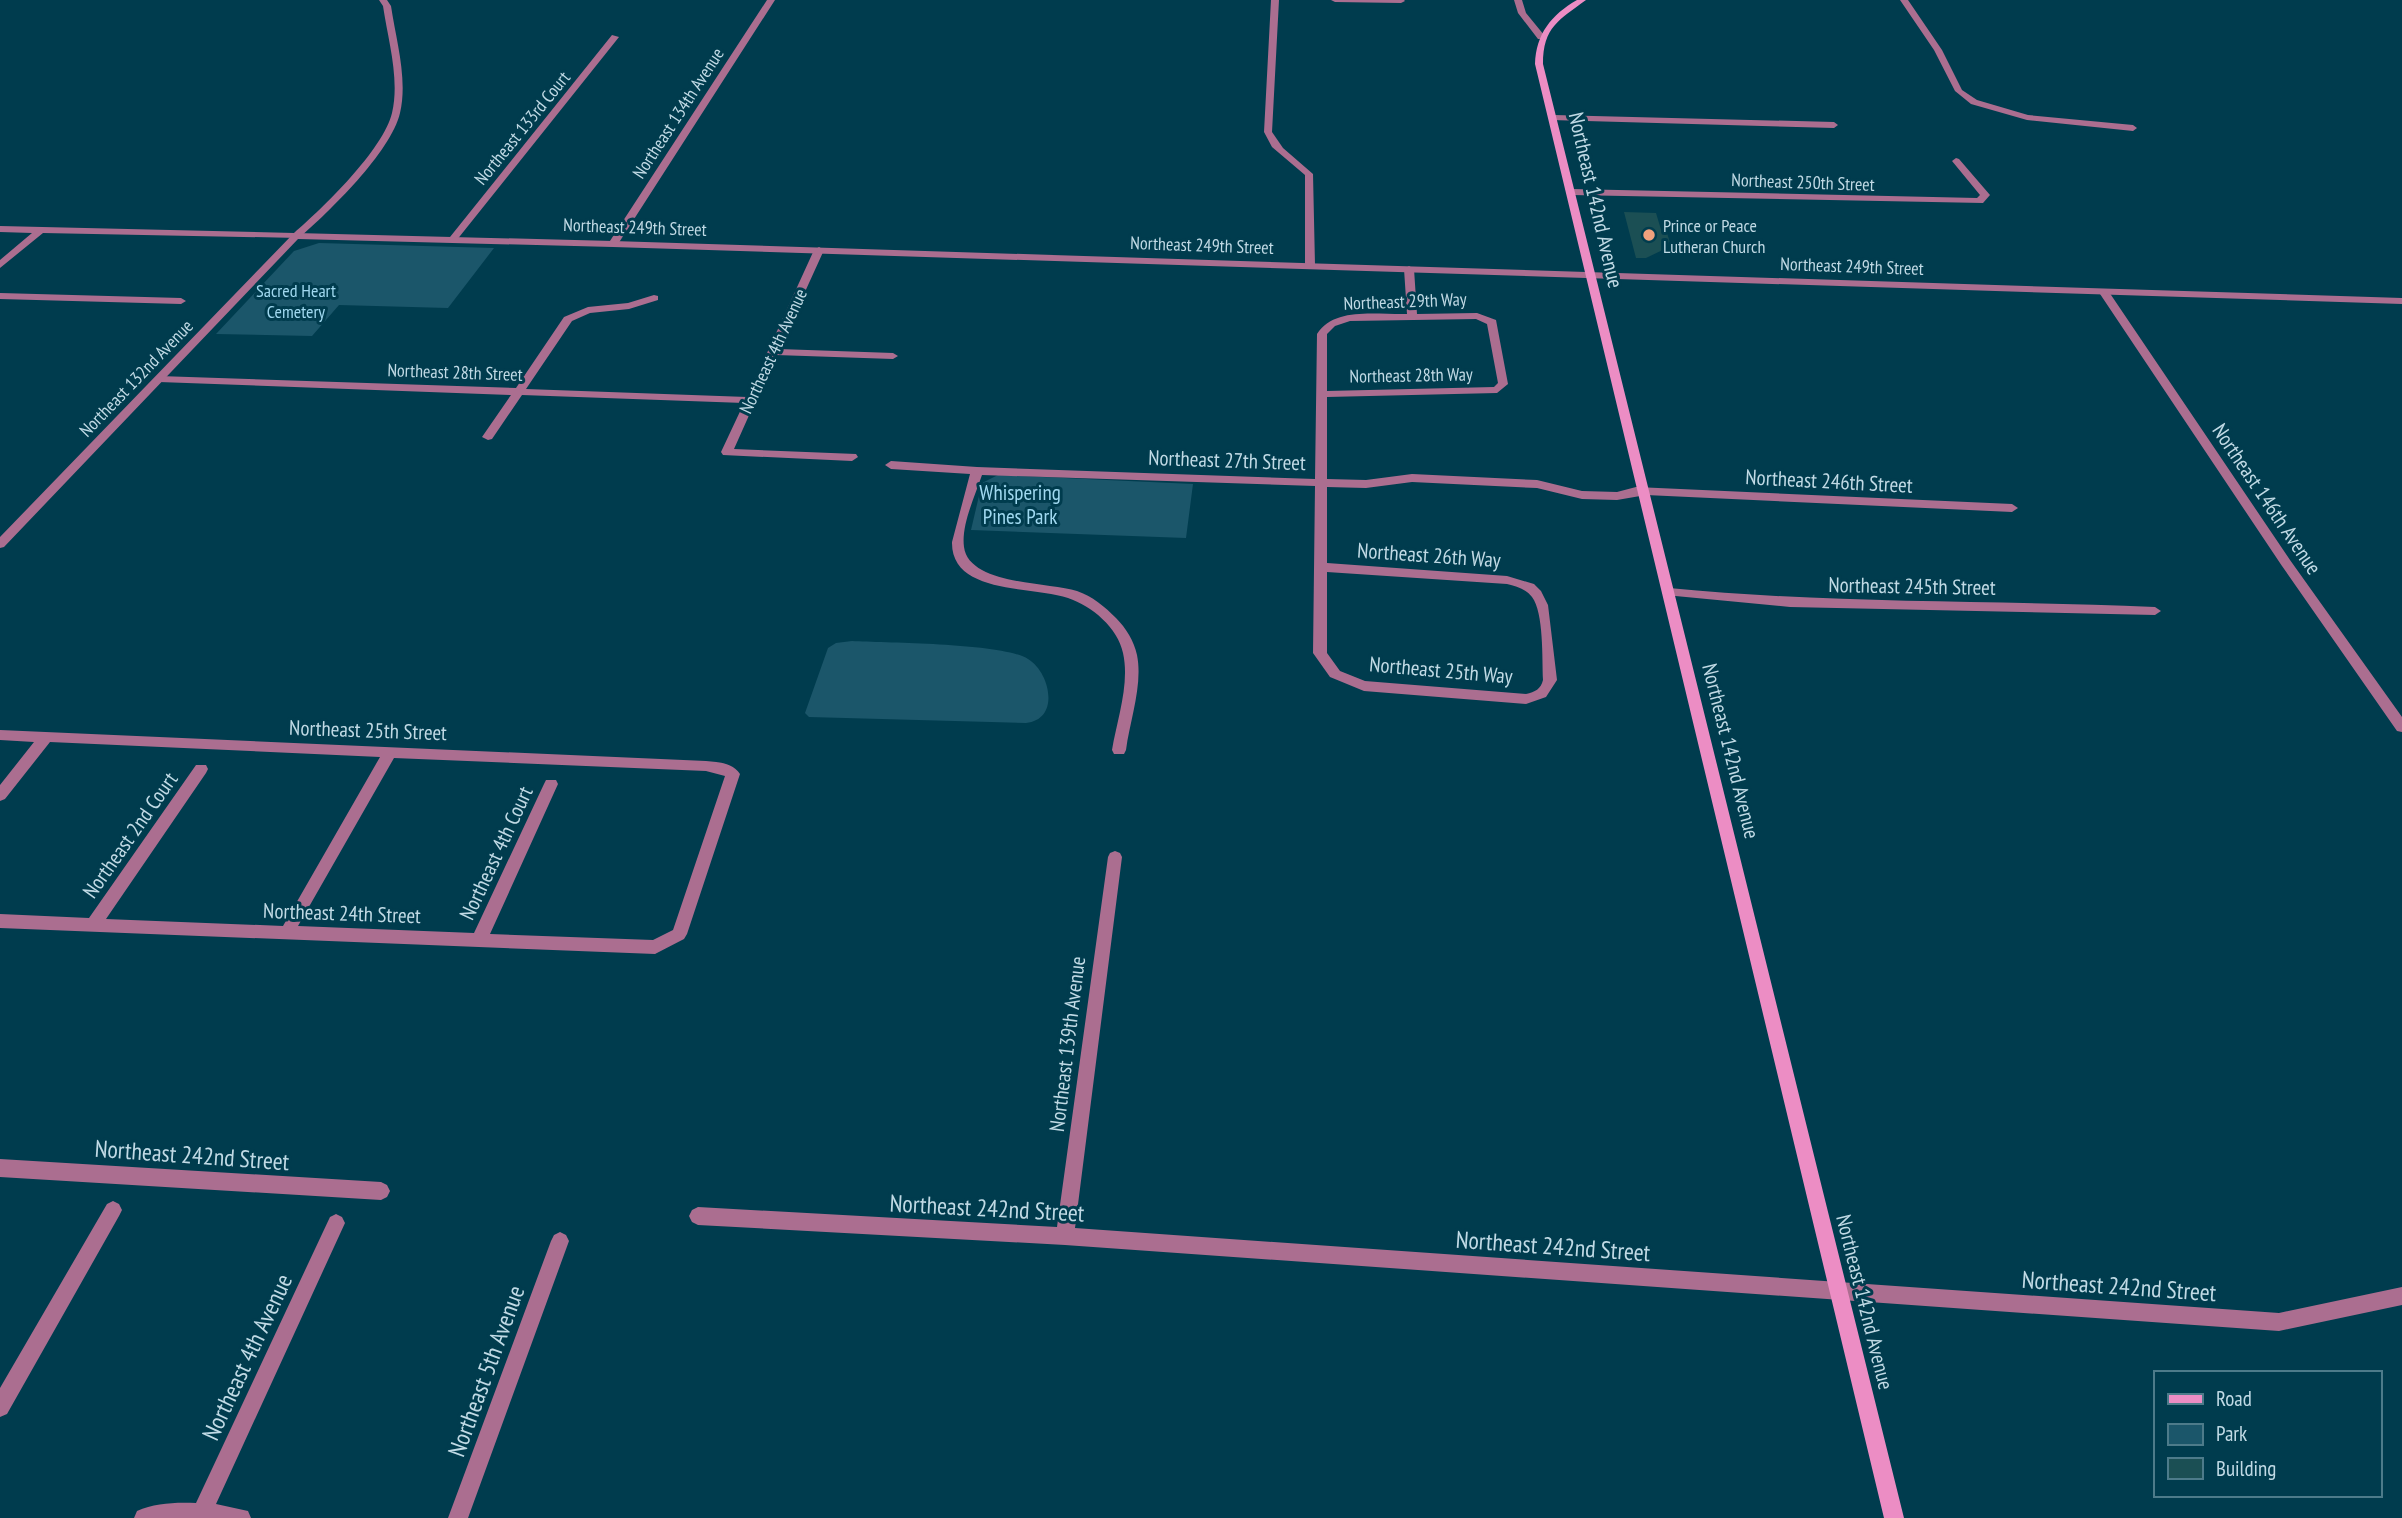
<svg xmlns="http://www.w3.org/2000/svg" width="2402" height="1518" font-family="'PT Sans Narrow',sans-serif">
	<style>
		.green { fill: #1b566a }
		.building { fill: #1b4f54 }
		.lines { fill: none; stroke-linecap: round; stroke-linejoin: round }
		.minor { fill: #ab6e90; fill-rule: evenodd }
		.tertiary { fill: #ab6e90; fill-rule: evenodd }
		.secondary { fill: #ec8dc4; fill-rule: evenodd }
		.poi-dot { fill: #f1a17d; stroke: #003c4e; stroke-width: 2.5 }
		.labels { text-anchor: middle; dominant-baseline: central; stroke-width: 6; stroke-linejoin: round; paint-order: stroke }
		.far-street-label { font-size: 18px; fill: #c0dae5; stroke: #003c4e }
		.far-poi-label { font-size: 18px; fill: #c0dae5; stroke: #003c4e; text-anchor: start }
		.far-park-label { font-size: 18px; fill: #a0d9f0; stroke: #003c4e }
		.street-label { font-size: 21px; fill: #c0dae5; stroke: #003c4e }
		.park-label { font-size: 21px; fill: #a0d9f0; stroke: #003c4e }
		.near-street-label { font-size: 24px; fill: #c0dae5; stroke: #003c4e }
	</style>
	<rect width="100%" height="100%" fill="#003c4e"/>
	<path class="green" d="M319,243L494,248L448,308L339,305L312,336L216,334L294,251Z
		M998,475L1193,484L1186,538L971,530L982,483Z
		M852,641C888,643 1003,643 1028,659C1051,673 1060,720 1026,723L809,717L805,713L828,648L836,643Z"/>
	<path class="building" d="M1624,212L1656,213L1662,233H1667L1671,246L1646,258H1636Z"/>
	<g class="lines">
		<path class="minor" d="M379,0H387L391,6C396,40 408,79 400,113C391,152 329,212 299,238L43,233L0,268V260L32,233L0,232V226L294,233C323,208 383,150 392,113C400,79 388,40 383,6Z
			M767,0H775L618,244L610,246L608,244Z
			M1271,0H1279L1272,132L1283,148L1313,174L1315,265L1310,268L1305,265V175L1272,147L1264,132Z
			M1331,0H1404L1405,1L1401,3L1335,2Z
			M1514,0H1522L1526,13L1544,35V39H1538L1518,13Z
			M1900,0H1908L1942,50L1962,90L1977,100L2028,115L2133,125L2137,128L2133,131L2027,120L1971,104L1955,91L1934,50Z
			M612,35L619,37L456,241H450V237Z
			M1554,115L1834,122L1838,125L1834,128L1551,120L1550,118Z
			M1956,158L1959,159L1990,195L1983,203L1572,195L1567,192L1572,189L1977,198L1980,195L1952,161Z
			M819,247L824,250L779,349L893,353L898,356L893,359L776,355L734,449L856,454L858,457L852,461L723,455L721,452L744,403L522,395L492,439L488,440L482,437L511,395L159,382L154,379L159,376L516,388L564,317L588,307L628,303L654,295L658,296V300L629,309L590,313L572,321L526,389L747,397L814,250Z
			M1409,266L1414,269L1417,314L1477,313L1496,320L1508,384L1497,393L1327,397V479L1366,480L1412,474L1537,480L1582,491L1617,492L1636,487L2012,504L2018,508L2012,512L1646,495L1617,500L1582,499L1537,488L1412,482L1366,488L1327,487V563L1507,576L1534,584L1541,591L1548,605L1557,680L1546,697L1526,704L1364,691L1330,677L1313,653L1315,486L982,475C975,496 961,525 964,547C969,585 1048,582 1077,591C1092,596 1105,607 1116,618C1126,628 1134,641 1137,655C1143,685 1130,720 1126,750L1124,754H1114L1112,750C1117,720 1130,684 1123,653C1118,628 1092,606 1068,598C1034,586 951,595 952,542L970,474L891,469L885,465L891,461L977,467L1315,479L1317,334C1334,306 1379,315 1407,314L1404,269ZM1476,319L1487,324L1498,383L1494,387L1327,391V334L1335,326L1350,321ZM1327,572L1507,584C1516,586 1526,589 1532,597C1544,613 1542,659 1543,680C1541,689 1535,692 1526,694L1365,681L1340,671L1327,653Z
			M2099,289H2107L2290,560L2402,717V732L2397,731L2282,566L2098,291Z
			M0,293L181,298L186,301L181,304L0,299Z
			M1669,588C1831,604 1993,600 2155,607L2161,611L2155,615L1790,607L1665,595L1663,592Z
			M0,730L706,761C719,762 733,763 740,774L687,934L684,939L655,954L0,928V914L89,918L196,765H206L208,769L206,773L106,919L283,926L380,757L50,742L5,799L0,801V785L34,742L0,740ZM394,758L706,771L725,776L673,930L653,940L490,934L558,784L556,780H546L544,784L474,933L298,926Z
			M1115,851L1120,853L1122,857L1075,1228L2279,1313L2402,1287V1305L2279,1331L1065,1245L698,1225L692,1222L689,1216L692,1210L698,1207L1057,1227L1108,857L1110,853Z
			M0,1159L381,1182L387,1185L390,1191L387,1197L381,1200L0,1177Z
			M113,1201L119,1204L122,1210L119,1216L7,1414L0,1417V1388L107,1204Z
			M336,1214L342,1217L345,1223L216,1504L248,1511L251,1518H134L137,1511C155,1503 176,1502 196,1503L330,1217Z
			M560,1232L566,1235L569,1241L468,1518H448L551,1241L554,1235Z"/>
		<path class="tertiary" d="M296,233L613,241L2402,298V304L613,247L298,239L4,547L0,548V537L293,234Z"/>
		<path class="secondary" d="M1577,0H1586C1559,20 1543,27 1543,64L1904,1518H1884L1535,64C1536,34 1551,15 1577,0Z"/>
	</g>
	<circle class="poi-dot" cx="1649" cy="235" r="7"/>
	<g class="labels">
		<g class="far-street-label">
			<text transform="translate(678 113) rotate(-57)">Northeast 134th Avenue</text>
			<text transform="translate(522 128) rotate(-51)">Northeast 133rd Court</text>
			<text transform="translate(1803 182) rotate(2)">Northeast 250th Street</text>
			<text transform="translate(635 227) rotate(2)">Northeast 249th Street</text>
			<text transform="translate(1202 245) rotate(2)">Northeast 249th Street</text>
			<text transform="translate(1852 266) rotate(2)">Northeast 249th Street</text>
			<text transform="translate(1405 301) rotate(-2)">Northeast 29th Way</text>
			<text transform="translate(773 351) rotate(-65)">Northeast 4th Avenue</text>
			<text transform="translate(455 372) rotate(2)">Northeast 28th Street</text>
			<text transform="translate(1411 375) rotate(-1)">Northeast 28th Way</text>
			<text transform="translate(136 378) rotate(-46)">Northeast 132nd Avenue</text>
		</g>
		<g class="far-poi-label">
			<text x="1663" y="225">Prince or Peace<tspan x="1663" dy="21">Lutheran Church</tspan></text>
		</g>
		<g class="far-park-label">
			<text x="296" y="290">Sacred Heart<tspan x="296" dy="21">Cemetery</tspan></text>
		</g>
		<g class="street-label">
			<text transform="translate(1596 200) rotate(77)">Northeast 142nd Avenue</text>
			<text transform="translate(1227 460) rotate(2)">Northeast 27th Street</text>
			<text transform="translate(1829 481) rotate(3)">Northeast 246th Street</text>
			<text transform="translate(2267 499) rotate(56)">Northeast 146th Avenue</text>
			<text transform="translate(1429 555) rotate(4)">Northeast 26th Way</text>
			<text transform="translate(1912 586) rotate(1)">Northeast 245th Street</text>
			<text transform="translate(1441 670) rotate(5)">Northeast 25th Way</text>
			<text transform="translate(368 730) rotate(2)">Northeast 25th Street</text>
			<text transform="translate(1731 751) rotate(76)">Northeast 142nd Avenue</text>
			<text transform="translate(130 835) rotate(-55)">Northeast 2nd Court</text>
			<text transform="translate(496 853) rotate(-65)">Northeast 4th Court</text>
			<text transform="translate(342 913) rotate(2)">Northeast 24th Street</text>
			<text transform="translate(1067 1044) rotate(-83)">Northeast 139th Avenue</text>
			<text transform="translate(1865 1302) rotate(76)">Northeast 142nd Avenue</text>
		</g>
		<g class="park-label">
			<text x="1020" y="492">Whispering<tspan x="1020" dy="24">Pines Park</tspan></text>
		</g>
		<g class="near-street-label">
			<text transform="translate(192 1155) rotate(4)">Northeast 242nd Street</text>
			<text transform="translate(987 1208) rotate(3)">Northeast 242nd Street</text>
			<text transform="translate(1553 1246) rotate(4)">Northeast 242nd Street</text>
			<text transform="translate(2119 1286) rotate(4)">Northeast 242nd Street</text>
			<text transform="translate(247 1357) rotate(-65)">Northeast 4th Avenue</text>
			<text transform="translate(486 1371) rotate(-70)">Northeast 5th Avenue</text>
		</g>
	</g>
	<rect x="2154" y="1371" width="228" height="126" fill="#003c4e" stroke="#4d7b8a" stroke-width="2"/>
	<rect x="2168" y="1394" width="35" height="10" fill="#ec8dc4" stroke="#4d7b8a" stroke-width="2"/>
	<text x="2216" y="1406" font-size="21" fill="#c0dae5">Road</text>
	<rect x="2168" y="1424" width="35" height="21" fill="#1b566a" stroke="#4d7b8a" stroke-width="2"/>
	<text x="2216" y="1441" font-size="21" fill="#c0dae5">Park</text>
	<rect x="2168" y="1458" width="35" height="21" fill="#1b4f54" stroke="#4d7b8a" stroke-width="2"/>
	<text x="2216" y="1476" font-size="21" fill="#c0dae5">Building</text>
</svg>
